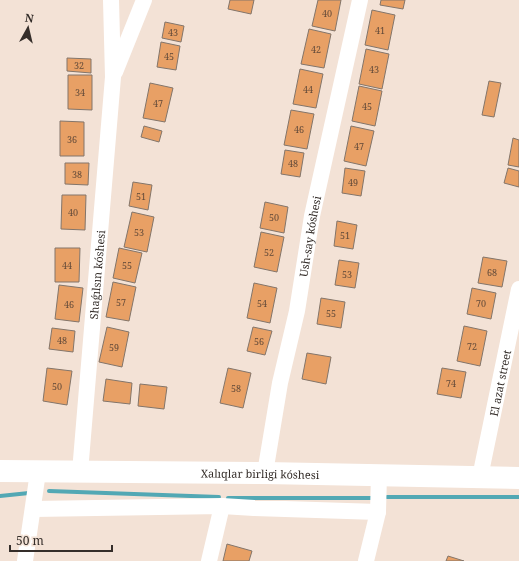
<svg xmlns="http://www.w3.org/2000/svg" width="519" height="561" font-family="'Noto Serif',serif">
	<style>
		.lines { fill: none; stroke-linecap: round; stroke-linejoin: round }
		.stream { stroke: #52a8b4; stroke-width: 4 }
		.building { fill: #e8a065; stroke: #83756a }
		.street { stroke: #fff; stroke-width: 16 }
		.secondary { stroke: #fff; stroke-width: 22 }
		.labels { text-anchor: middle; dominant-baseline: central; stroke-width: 3.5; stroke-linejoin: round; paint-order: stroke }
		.number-label { font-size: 9px; fill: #624a39 }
		.street-label { font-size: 11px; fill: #352e2a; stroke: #f3e2d6 }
	</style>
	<rect width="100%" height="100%" fill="#f3e2d6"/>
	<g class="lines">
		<path class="stream" d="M49,491L219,497
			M0,496L29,493
			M387,497H519
			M228,498H372"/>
	</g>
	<path class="building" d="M230,0H254L251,14L228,9Z
		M318,0H341L335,31L312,26Z
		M381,0H405L403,9L380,5Z
		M372,10L395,15L388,50L365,45Z
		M165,22L184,26L181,42L162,38Z
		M309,29L331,34L324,68L301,64Z
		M161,42L180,46L176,70L157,67Z
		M366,49L389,54L382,89L359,84Z
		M67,58L91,59V73L67,71Z
		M300,69L323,74L316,108L293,104Z
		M68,75H92V110L68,109Z
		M489,81L501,83L494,117L482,115Z
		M150,83L173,88L165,122L143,118Z
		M359,86L382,91L375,126L352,121Z
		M291,110L314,114L307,149L284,145Z
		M60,121L84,122V156H60Z
		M144,126L162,131L159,142L141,137Z
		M351,126L374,131L366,166L344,161Z
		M513,138L519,140V167L508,165Z
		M285,150L304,153L300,177L281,174Z
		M65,163H89L88,185L65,184Z
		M345,168L365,171L361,196L342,193Z
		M508,168L519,171V187L504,183Z
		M133,182L152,185L148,210L129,206Z
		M62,195H86L85,230L61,229Z
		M265,202L288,207L284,233L260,228Z
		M132,212L154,217L147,252L124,247Z
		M337,221L357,225L353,249L334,246Z
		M261,232L284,237L277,272L254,267Z
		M55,248H80L79,282H55Z
		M119,248L142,253L135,283L113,278Z
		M483,257L507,261L502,287L478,283Z
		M339,260L359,263L355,288L335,285Z
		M113,282L136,287L129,321L106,317Z
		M254,283L277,288L270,323L247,318Z
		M59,285L83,288L79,322L55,319Z
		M472,288L496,293L491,319L467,314Z
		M321,298L345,302L341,328L317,324Z
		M464,326L487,331L480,366L457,361Z
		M107,327L129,332L122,367L99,362Z
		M253,327L272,331L265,355L247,351Z
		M52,328L75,331L73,352L49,349Z
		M307,353L331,357L326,384L302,379Z
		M47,368L72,371L67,405L43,401Z
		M228,368L251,373L243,408L220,403Z
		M442,368L466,372L461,398L437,394Z
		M106,379L132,383L130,404L103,401Z
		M140,384L167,387L164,409L138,406Z
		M227,544L252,551L249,561H223Z
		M448,556L464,561H446Z"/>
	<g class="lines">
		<g class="street">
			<path d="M115,72L144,0"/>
			<path id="s1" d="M80,472L113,77L111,0"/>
			<path id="s2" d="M265,473L280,383L297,311L312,216L360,0"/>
			<path id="s3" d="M480,477L519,289"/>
			<path d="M33,509L222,506L254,508L378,512"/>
			<path d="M25,561L38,472"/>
			<path d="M209,561L222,506"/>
			<path d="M366,561L378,512L379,475"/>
		</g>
		<path class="secondary" id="s4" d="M0,471L265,473L519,478"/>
	</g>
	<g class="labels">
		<g class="number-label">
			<text x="327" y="13">40</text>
			<text x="380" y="30">41</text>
			<text x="173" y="32">43</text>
			<text x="316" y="49">42</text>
			<text x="169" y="56">45</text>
			<text x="79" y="65">32</text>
			<text x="374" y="69">43</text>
			<text x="308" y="89">44</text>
			<text x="80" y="92">34</text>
			<text x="158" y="103">47</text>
			<text x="367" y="106">45</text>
			<text x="299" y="129">46</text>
			<text x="72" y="139">36</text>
			<text x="359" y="146">47</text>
			<text x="293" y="163">48</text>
			<text x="77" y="174">38</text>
			<text x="353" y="182">49</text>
			<text x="141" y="196">51</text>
			<text x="73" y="212">40</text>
			<text x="274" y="217">50</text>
			<text x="139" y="232">53</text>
			<text x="345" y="235">51</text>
			<text x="269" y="252">52</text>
			<text x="67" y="265">44</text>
			<text x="127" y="265">55</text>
			<text x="492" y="272">68</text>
			<text x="347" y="274">53</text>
			<text x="121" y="302">57</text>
			<text x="262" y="303">54</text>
			<text x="481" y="303">70</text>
			<text x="69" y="304">46</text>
			<text x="331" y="313">55</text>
			<text x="62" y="340">48</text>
			<text x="259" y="341">56</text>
			<text x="472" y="346">72</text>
			<text x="114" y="347">59</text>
			<text x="451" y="383">74</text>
			<text x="57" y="386">50</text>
			<text x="236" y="388">58</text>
		</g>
		<g class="street-label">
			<text stroke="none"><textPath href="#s2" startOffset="241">Ush-say kóshesi</textPath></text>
			<text stroke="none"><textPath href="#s1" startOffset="198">Shaǵılsın kóshesi</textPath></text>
			<text stroke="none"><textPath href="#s3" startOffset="96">El azat street</textPath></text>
			<text stroke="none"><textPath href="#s4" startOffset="260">Xalıqlar birligi kóshesi</textPath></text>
		</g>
	</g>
	<g transform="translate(28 28) rotate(8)" stroke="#f3e2d6" stroke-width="3" paint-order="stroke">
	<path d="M0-3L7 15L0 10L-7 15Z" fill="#352e2a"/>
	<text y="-6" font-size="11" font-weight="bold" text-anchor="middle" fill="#352e2a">N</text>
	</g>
	<path d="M10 545v6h102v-6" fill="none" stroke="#352e2a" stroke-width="2"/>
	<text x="16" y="545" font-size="12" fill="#352e2a" stroke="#f3e2d6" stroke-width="3" paint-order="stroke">50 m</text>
</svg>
